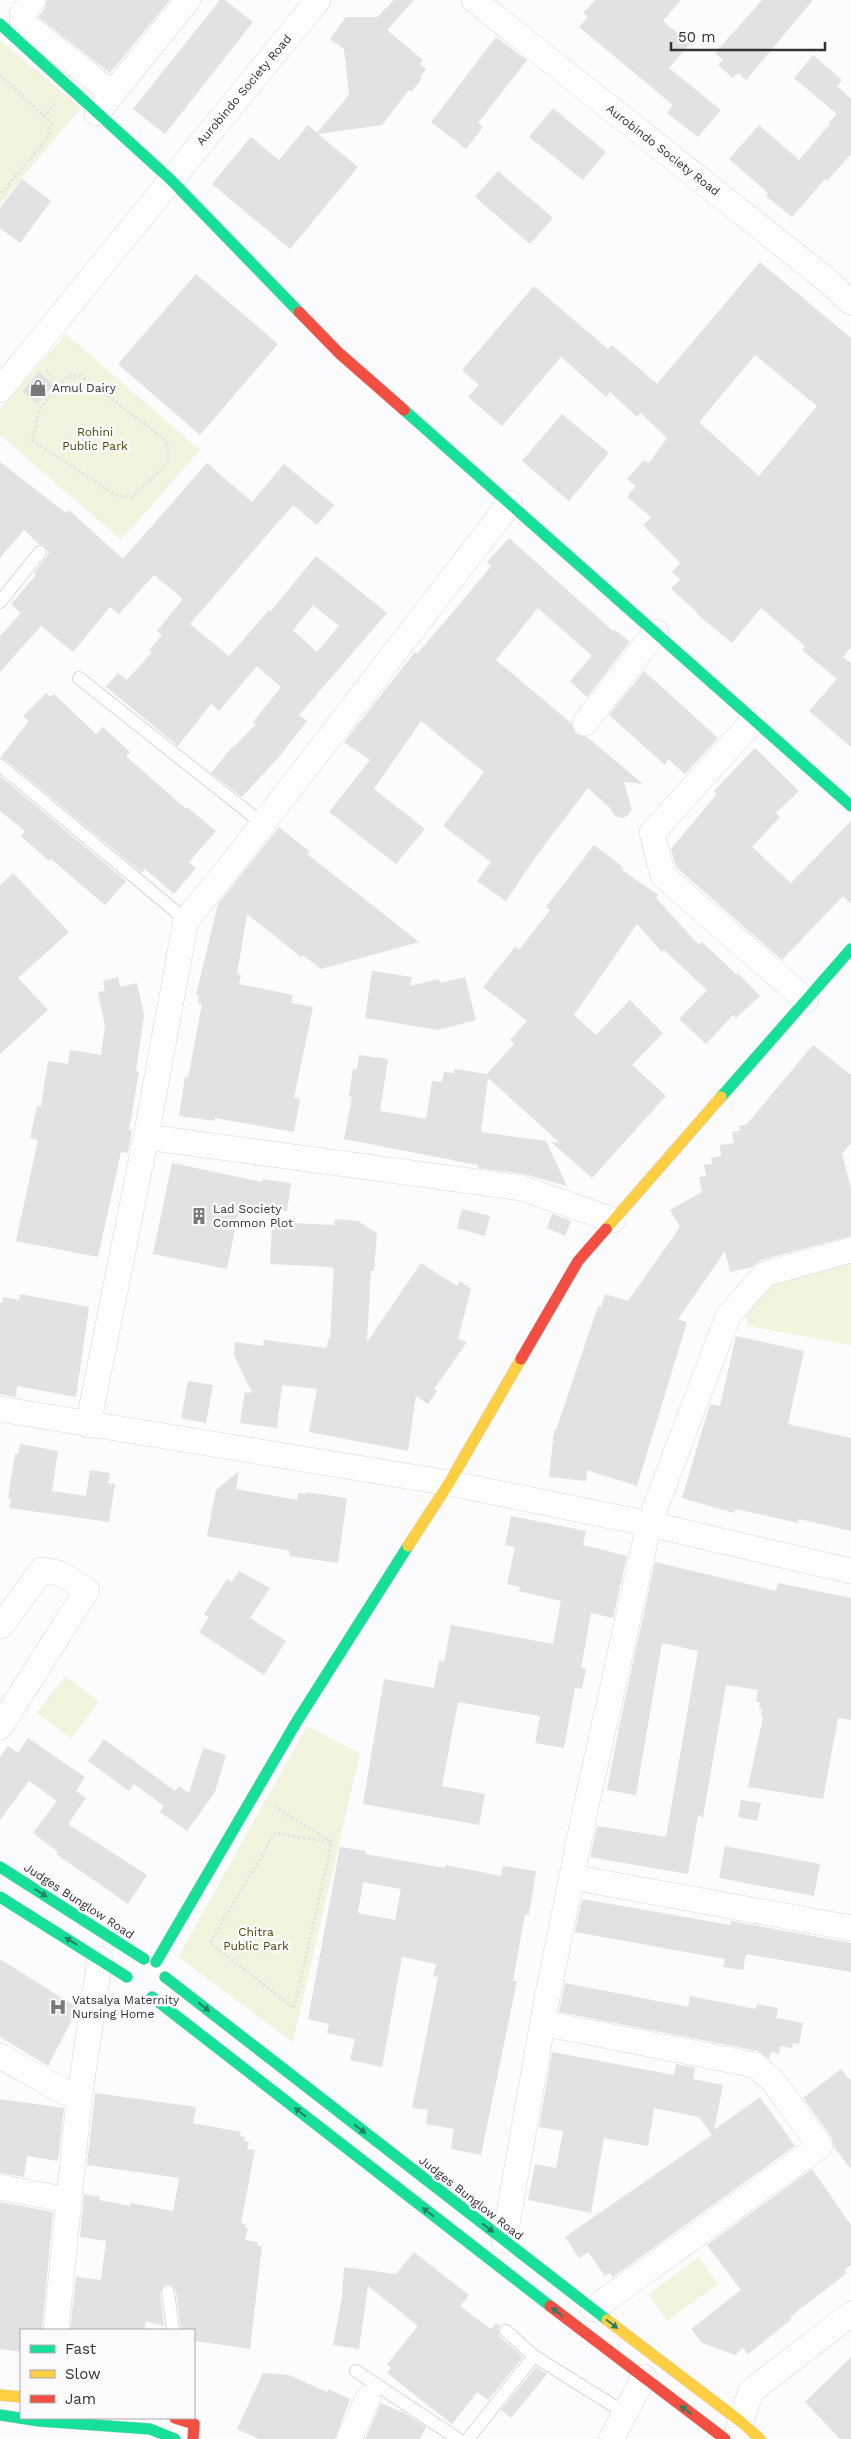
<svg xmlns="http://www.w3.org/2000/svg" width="851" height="2439" font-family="'Work Sans',sans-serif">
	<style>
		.green { fill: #f2f4de }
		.building { fill: #e2e1e3; fill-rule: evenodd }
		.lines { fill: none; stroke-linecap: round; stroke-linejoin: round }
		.lane-casing { stroke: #d8d7da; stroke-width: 14 }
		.street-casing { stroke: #d8d7da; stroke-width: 26 }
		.fast-casing { stroke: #d8d7da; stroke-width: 12 }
		.slow-casing { stroke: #d8d7da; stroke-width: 12 }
		.jam-casing { stroke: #d8d7da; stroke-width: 12 }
		.path { stroke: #e3e3e4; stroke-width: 3; stroke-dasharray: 2.5 2.5; stroke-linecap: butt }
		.lane { stroke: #fffeff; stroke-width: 12 }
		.street { stroke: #fffeff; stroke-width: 25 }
		.fast { stroke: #16e098; stroke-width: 11 }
		.slow { stroke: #ffcf43; stroke-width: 11 }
		.jam { stroke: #f24e42; stroke-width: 11 }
		.oneway { fill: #268062 }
		.labels { text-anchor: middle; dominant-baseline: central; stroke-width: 5; stroke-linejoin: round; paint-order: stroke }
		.street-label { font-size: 12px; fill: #343235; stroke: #fdfafe }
		.poi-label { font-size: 12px; fill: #343235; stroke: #fdfafe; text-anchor: start }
		.park-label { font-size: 12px; fill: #484c05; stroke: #fdfafe }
	</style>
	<rect width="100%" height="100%" fill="#fcfbfd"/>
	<path class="green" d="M0,40L81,108L0,204Z
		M66,334L200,450L121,540L0,435V409Z
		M851,1257V1345L748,1326L744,1310L770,1280Z
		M65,1676L99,1702L71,1739L37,1713Z
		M307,1726L360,1753L293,2042L178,1957Z
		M699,2257L718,2284L667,2321L648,2294Z"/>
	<path class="building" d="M47,0H170L110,73L38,17L45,8Z
		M220,0H225L253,22L165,134L133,109Z
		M394,0H414L387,30L423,60L420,64L426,69L420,77L422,79L411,92L409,90L382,125L318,134L358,167L290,249L212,184L251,137L279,160L308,125L317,133L349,95L344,49L330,39L346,17H377Z
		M595,0H681L663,21L690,44L669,68L721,110L698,137L667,113L673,105L579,27L588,17L583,13Z
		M762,0H813L746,80L738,73L733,78L718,65L723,60L715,53Z
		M496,37L527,60L478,123L483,127L466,149L431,122Z
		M813,55L842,80L837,86L851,99V154L827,181L825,179L792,217L766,196L768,193L729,159L759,125L799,160L830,124L828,123L837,114L794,78Z
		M553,108L606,152L583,180L529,137Z
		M498,171L553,218L530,244L475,197Z
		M22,179L51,201L20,243L0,228V208Z
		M760,262L851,338V647L843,657L851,663V747L809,711L837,679L802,650L805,646L761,608L732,643L696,613L697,612L671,589L680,579L672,572L680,563L643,525L651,517L627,497L636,486L627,479L644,460L649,463L667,438L641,413L637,417L610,392L606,397L561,357L502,426L468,397L479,385L462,370L534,286L608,349L612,345L657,384ZM755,355L817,406L759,476L699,422Z
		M196,274L278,344L200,435L118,364Z
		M39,372L54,385L37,404L22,391Z
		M562,414L609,453L569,501L522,461Z
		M0,462L66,513L69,510L123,559L207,463L252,502L284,464L334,505L317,525L293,505L190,624L229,656L269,610L271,611L316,556L387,613L299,715L307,721L278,758L242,797L211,773L232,747L233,748L256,724L253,722L281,687L257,666L219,711L211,704L178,746L106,687L118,673L127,680L152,652L149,650L162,635L157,631L183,599L154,575L119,614L110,607L73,652L41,626L0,672V636L21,613L11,604L36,575L34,573L49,553L45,546L39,544L24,530L0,558ZM313,605L339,626L317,652L293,630Z
		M509,538L613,631L615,630L630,642L587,697L570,681L592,656L538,608L496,660L571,723L576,734L587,737L643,784L624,782L632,810L627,816L623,818L615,816L611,809L588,788L537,855L506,901L477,881L491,862L443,826L484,772L421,721L374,789L425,829L396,864L329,812L370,760L344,742L415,652L417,654L458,606L491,566L487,562Z
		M644,671L718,738L685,774L668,759L665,765L609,715Z
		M46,693L51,697L54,694L96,734L103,727L130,752L126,756L186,809L187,807L216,831L189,862L196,868L174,894L145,869L142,873L6,760L0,758L29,721L23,716Z
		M755,748L799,791L776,813L780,817L752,847L791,883L851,821V904L843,896L782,960L676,867L671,849L717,794L714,791Z
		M0,776L126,881L105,905L51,859L49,861L21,836L25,831L0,811Z
		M279,827L310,852L307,854L419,942L321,969L303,955L301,957L247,914L237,974L241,975L239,984L293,995L291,1003L313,1007L294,1098L300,1099L294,1132L215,1118V1121L179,1116L185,1077L188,1078L202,1004H198L199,995H196L218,904Z
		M594,845L624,868L622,870L658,895L656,898L699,945L702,942L737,975L738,973L760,996L736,1018L733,1015L706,1044L679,1019L707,990L664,950L662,952L637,924L574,1015L596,1035L630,1000L663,1033L632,1065L666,1096L592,1178L551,1142L560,1143L488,1078L481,1132L546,1141L567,1186L524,1174L478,1168V1165L344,1139L352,1097L349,1096L353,1069L357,1070L359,1055L388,1059L380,1111L426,1119L432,1081L442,1082L444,1072L454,1073V1069L487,1074L514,1044L510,1040L527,1021L483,987L515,947L519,950L550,910L546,907Z
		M13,873L69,932L18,978L48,1010L0,1054V885Z
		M372,971L412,977L410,986L439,979L440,983L465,977L476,1020L438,1030L365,1018Z
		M118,977L120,987L137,983L144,1015L136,1071L139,1072L129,1130H132L128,1153L121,1152L98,1257L16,1241L38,1140L30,1138L37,1106L41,1107L48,1061L68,1064L70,1050L101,1055L105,1026L98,992L105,991L103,981Z
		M813,1045L851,1075V1143L842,1154L851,1188V1236L761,1260L752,1267L730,1272L725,1251L678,1319L687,1322L637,1486L587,1470L586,1481L549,1477L554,1430H556L598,1306L601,1307L605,1294L628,1301L680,1227L670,1210L702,1192L699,1177L706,1176L704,1165L712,1164L711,1158L721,1156L720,1145L734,1143L732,1132L740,1131L739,1126L747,1124Z
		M172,1163L262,1182V1179L291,1183L287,1211L240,1204L227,1269L153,1254Z
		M462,1209L490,1216L485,1236L457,1228Z
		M552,1214L571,1221L565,1236L547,1228Z
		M335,1219L358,1221L377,1233L374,1271H371L367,1342L421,1263L457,1286L460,1281L471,1289L458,1339L467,1342L434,1389L437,1391L428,1404L416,1396L408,1451L309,1432L317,1389L282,1385L277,1428L240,1423L245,1392L252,1393L234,1355L235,1342L263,1346L264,1340L327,1348L328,1339H330L334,1269L331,1267L270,1264L272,1222L334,1225Z
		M20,1294L89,1307L76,1397L17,1386L16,1397L0,1394V1302L2,1303L3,1297L19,1300Z
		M736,1336L804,1351L788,1424L851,1438V1531L799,1519L798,1523L736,1509L734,1513L682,1498L710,1404L720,1406Z
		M188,1381L213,1385L206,1423L181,1418Z
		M20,1444L58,1451L52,1491L86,1496L90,1470L110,1473L108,1483L115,1484L109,1522L9,1508L11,1498H8L15,1454H18Z
		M239,1471L236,1489L297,1500L298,1493L306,1494V1492L347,1498L338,1563L289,1556L290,1551L207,1536L216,1490Z
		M511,1516L586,1531L583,1545L627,1556L613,1618L591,1613L581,1668L586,1669L582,1689L575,1688L564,1748L535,1743L540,1716L458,1702L442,1786L485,1794L479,1825L363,1804L384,1679L434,1688L439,1661L444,1662L451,1625L553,1644L561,1601L519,1591L520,1587L507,1584L515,1547L505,1545Z
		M655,1562L776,1591L778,1583L851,1598V1720L838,1718L823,1799L748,1787L763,1717H761L762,1709H759L760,1702H756L758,1690L726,1685L703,1817L698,1816L688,1874L590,1857L597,1826L666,1837L698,1651L662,1643L636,1795L607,1790L620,1722Z
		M239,1571L270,1588L250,1618L286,1641L264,1675L199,1632L209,1617L204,1614L214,1599L227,1579L232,1582Z
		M28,1738L85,1777L76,1791L86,1798L68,1824L147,1875L128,1904L56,1854L58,1852L33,1833L57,1801L29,1781L0,1820V1757L8,1746L18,1753Z
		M104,1739L175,1791L179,1786L189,1793L203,1748L226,1755L215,1792L187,1831L160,1812L164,1806L134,1784L129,1791L88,1761Z
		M741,1800L761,1803L757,1821L738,1817Z
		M725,1846L820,1864L814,1896L719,1878Z
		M340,1847L366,1851L365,1854L445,1868L446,1865L501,1876L503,1866L536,1871L529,1915L525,1914L513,1981H517L481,2155L451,2149L454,2129L426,2124L428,2110L412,2108L438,1977L433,1976L436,1964L402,1957L382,2067L350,2060L355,2039L327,2033L329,2024L308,2019ZM363,1882L401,1889L395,1920L358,1913Z
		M582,1899L731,1925V1921L851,1943V1972L746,1954L743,1970L723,1967L725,1959L575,1932Z
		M0,1959L78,2008L48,2066L0,2037Z
		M565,1983L688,2007L690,1996L756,2009L757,2004L778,2008L776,2018L803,2023L799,2044L793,2043L792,2048L780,2046L779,2054L771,2052L769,2059L758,2051L559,2012Z
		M552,2052L674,2075L676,2064L695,2068L693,2079L723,2085L714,2130L760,2097L795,2146L613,2277L610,2273L605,2276L588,2252L579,2258L565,2237L712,2135L699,2117L654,2108L648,2146L604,2138L591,2213L528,2200L535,2164L556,2168L563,2131L539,2127Z
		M841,2069L851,2081V2169L834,2147L832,2138L803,2098Z
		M95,2093L196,2107L193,2123L241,2132L240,2136L245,2137L244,2141L249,2142L247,2149L255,2150L241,2223L246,2224L245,2227L248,2228L245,2240L258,2242L257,2246H262L250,2349L195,2341L194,2330H181L176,2290L172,2285L167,2284L163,2286L160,2293L164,2326L146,2321L144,2330H70L76,2277L101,2280L106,2241L80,2237L84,2194L100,2197L99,2200L130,2206L131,2203L173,2211L179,2178L87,2165Z
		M0,2099L64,2108L58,2161L27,2156L24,2177L0,2173Z
		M812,2169L851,2225V2265L844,2270L847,2273L790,2317L792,2319L748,2354L743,2348L735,2355L702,2343L691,2329L741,2290L707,2245Z
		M0,2202L53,2212L42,2330H21V2352L0,2349Z
		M414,2252L469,2295L460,2306L491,2329L496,2323L500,2326L498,2330L500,2337L523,2357L488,2400L477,2392L452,2424L387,2373L391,2368L387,2364L418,2326L368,2286L359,2349L333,2345L342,2297L344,2267L396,2274Z
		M851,2357V2439H840L805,2402Z
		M536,2367L547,2374L511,2418L501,2410Z
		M263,2373L289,2375L327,2392L328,2389L350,2399L335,2439H259L237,2429Z
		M381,2403L406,2414L426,2427L420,2439H365Z"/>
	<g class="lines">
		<g class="lane-casing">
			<path id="lane" d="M0,602L40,552
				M79,678L263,824
				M1,766L186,920
				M168,2292L173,2330
				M534,2356L625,2413
				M356,2371L458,2439
				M468,2439L534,2356L506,2331"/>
		</g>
		<g class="street-casing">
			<path id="street" d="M33,0L22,14V22L112,93
				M474,0L823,277L851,302
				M97,113L188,0
				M0,390L318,0
				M754,720L652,833L663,876L806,1000
				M585,723L656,632
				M146,1137L522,1188L613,1220
				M0,1409L449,1483L649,1524L851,1571
				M88,1425L146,1137L186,920L228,869L510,503
				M0,1727L87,1590L59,1573L42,1570L1,1626
				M571,1877L851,1928
				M542,2023L755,2065L773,2081L820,2146L593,2309
				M0,2056L79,2100
				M0,2187L68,2200
				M504,2241L547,1998L585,1811L649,1524L728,1316L765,1274L851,1250
				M56,2330L79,2100L100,1959
				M349,2439L368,2398
				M611,2439L644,2377
				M735,2439L751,2391L851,2314"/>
		</g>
		<g class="fast-casing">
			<path id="fast" d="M0,24L170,179L299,312
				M404,410L851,806
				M721,1097L851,949
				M0,1867L144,1959
				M0,1897L127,1977
				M156,1962L297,1721L408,1546
				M165,1977L607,2320
				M152,1997L550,2306
				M0,2415L39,2421L150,2429L175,2439"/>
		</g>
		<g class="slow-casing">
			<path id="slow" d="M606,1229L721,1097
				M408,1546L449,1483L521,1359
				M607,2320L741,2422L760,2439
				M0,2395L21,2397"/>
		</g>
		<g class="jam-casing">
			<path id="jam" d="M299,312L339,353L404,410
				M521,1359L578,1261L606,1229
				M550,2306L725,2439
				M175,2418L194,2424L193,2439"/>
		</g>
		<path class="path" d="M0,75L52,124L47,138L0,195
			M44,117L55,104
			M46,370L59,386L68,376H81L163,438L168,446V463L132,497L115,495L32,440L40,408L59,386
			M274,1807L332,1842L294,2008L210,1943L275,1833L332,1842"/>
		<use href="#lane" class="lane"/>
		<use href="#street" class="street"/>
		<use href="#fast" class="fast"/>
		<use href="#slow" class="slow"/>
		<use href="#jam" class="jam"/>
	</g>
	<defs><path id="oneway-solid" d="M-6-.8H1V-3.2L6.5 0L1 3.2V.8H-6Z" transform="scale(1.25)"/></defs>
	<g class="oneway">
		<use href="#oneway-solid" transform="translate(41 1893) rotate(33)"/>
		<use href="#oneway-solid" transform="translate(71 1941) rotate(-148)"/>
		<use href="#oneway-solid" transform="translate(204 2007) rotate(38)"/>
		<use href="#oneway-solid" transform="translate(300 2112) rotate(-142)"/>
		<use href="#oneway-solid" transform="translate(360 2129) rotate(38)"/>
		<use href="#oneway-solid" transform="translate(428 2212) rotate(-142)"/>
		<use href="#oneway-solid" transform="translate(488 2228) rotate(38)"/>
		<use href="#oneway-solid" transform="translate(557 2312) rotate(-143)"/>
		<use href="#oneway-solid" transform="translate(612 2324) rotate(37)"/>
		<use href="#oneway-solid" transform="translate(686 2410) rotate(-143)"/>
	</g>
	<defs>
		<g id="shop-bare" transform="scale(1.35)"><path d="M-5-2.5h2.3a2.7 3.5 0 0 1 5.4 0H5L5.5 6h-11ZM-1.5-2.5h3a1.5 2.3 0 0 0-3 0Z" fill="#7a787b" stroke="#fdfafe" stroke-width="2.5" paint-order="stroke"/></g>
		<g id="building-bare" transform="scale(1.35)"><path d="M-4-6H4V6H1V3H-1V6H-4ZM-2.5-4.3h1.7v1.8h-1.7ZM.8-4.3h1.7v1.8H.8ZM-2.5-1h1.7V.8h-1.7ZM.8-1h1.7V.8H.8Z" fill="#7a787b" stroke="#fdfafe" stroke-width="2.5" paint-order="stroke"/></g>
		<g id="hospital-bare" transform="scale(1.35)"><path d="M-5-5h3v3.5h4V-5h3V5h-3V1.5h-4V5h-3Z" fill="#7a787b" stroke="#fdfafe" stroke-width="2.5" paint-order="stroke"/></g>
	</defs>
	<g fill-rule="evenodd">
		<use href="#shop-bare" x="38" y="388"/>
		<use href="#building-bare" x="199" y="1216"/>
		<use href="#hospital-bare" x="58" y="2007"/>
	</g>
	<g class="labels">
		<g class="street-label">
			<text transform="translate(244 90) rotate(-50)">Aurobindo Society Road</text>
			<text transform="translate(663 150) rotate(38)">Aurobindo Society Road</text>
			<text transform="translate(79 1901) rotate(33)">Judges Bunglow Road</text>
			<text transform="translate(471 2198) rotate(38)">Judges Bunglow Road</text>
		</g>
		<g class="poi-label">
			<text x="52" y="388">Amul Dairy</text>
			<text x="213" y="1209">Lad Society<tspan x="213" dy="14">Common Plot</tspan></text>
			<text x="72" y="2000">Vatsalya Maternity<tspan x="72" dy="14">Nursing Home</tspan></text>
		</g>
		<g class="park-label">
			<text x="95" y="432">Rohini<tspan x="95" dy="14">Public Park</tspan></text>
			<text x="256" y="1932">Chitra<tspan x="256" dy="14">Public Park</tspan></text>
		</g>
	</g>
	<rect x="20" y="2329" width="175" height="90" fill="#fdfafe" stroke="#adaaae"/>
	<rect x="30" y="2345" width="25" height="8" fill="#16e098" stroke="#adaaae"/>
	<text x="65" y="2354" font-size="15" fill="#343235">Fast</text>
	<rect x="30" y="2370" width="25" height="8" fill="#ffcf43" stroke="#adaaae"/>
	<text x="65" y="2379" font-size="15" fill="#343235">Slow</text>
	<rect x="30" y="2395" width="25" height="8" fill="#f24e42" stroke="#adaaae"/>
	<text x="65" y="2404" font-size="15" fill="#343235">Jam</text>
	<path d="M671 42v8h154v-8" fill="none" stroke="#343235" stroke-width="2.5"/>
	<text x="678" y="42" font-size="15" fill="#343235" stroke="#fdfafe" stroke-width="4" paint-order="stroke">50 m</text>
</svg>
